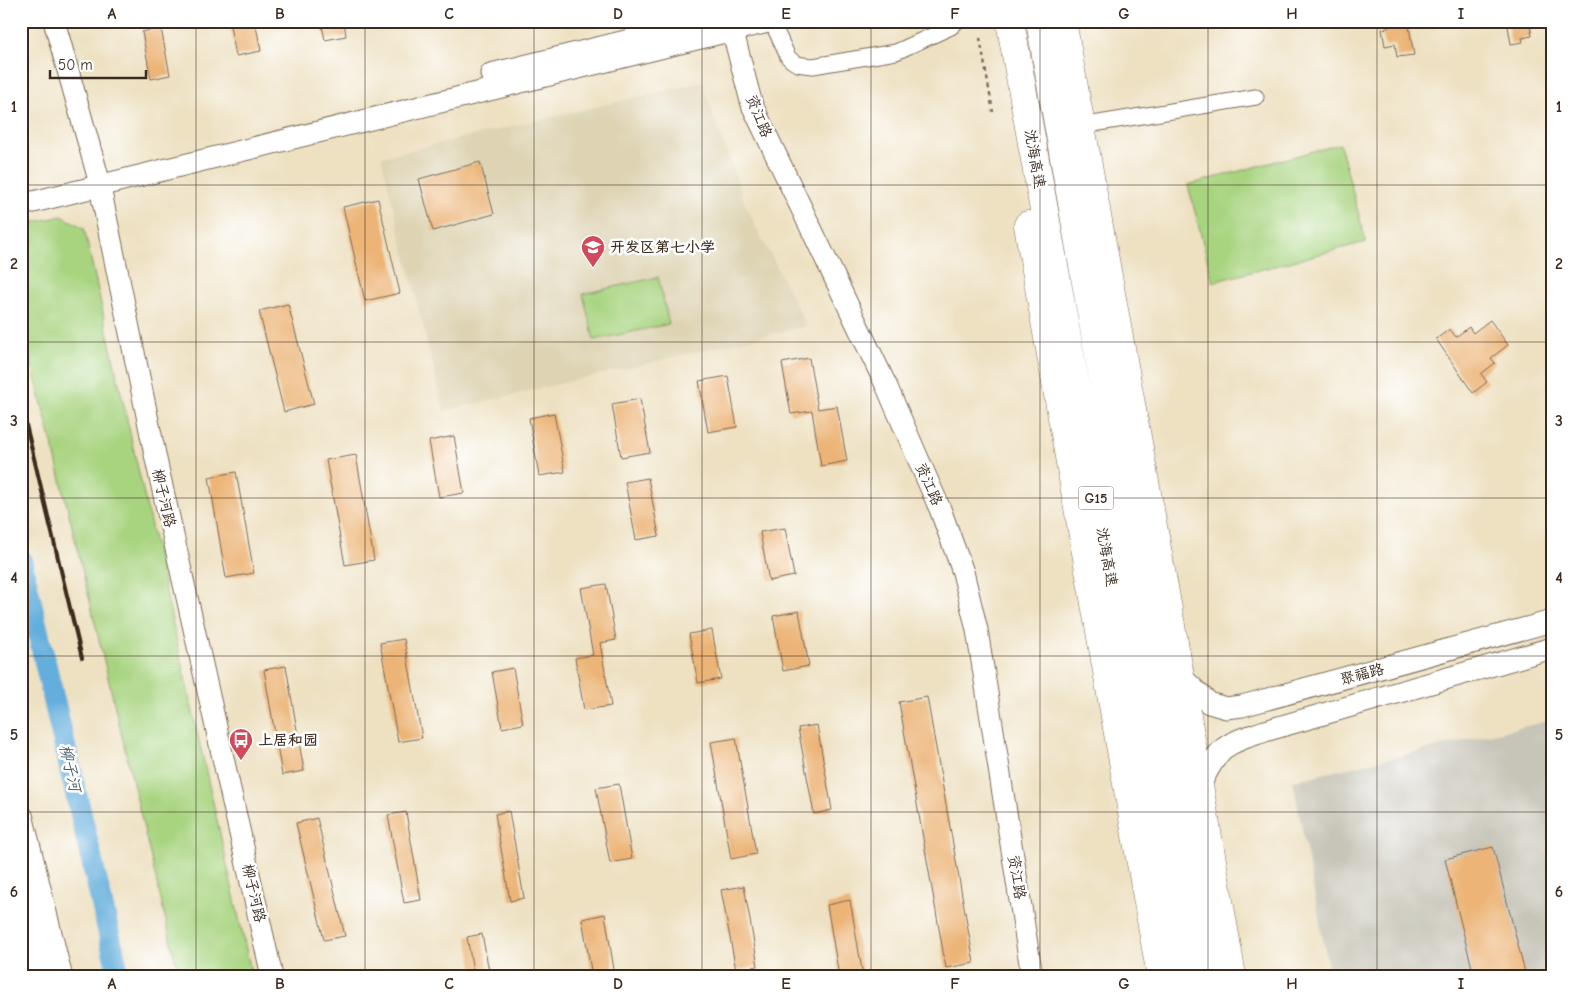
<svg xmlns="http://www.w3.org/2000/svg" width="1573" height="997" font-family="'Comic Neue','LXGW WenKai TC',sans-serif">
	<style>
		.built { fill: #ded4b4 }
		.industrial { fill: #c7c5b8 }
		.green { fill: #a8d480; stroke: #727f4f }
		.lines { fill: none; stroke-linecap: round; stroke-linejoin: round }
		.river { stroke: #63aedc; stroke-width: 22 }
		.building { fill: #ecb476 }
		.street-casing { stroke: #7a6a57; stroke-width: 17 }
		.secondary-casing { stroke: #7a6a57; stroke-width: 23 }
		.primary-casing { stroke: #7a6a57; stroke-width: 26 }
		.highway-casing { stroke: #7a6a57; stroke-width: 29 }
		.path { stroke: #7a6a57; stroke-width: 2.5; stroke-dasharray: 4 4; stroke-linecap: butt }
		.street { stroke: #fff; stroke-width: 15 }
		.secondary { stroke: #fff; stroke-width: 21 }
		.primary { stroke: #fff; stroke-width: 24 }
		.highway { stroke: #fff; stroke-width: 28 }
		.rail { stroke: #3b2a1e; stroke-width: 4 }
		.grid { fill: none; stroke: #3b2a1e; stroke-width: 1; stroke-opacity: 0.55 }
		.labels { text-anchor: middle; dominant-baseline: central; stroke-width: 5; stroke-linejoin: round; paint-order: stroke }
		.shield { fill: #fff; stroke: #766a62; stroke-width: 1 }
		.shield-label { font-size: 14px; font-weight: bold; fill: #3b2a1e }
		.street-label { font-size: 15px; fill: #3b2a1e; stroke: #fff }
		.poi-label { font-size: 15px; font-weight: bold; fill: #3b2a1e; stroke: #fff; text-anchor: start }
		.water-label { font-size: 16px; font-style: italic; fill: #4b5f6a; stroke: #fff }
		.neatline { fill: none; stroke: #3b2a1e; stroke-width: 2 }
		.grid-label { font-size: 16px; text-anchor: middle; font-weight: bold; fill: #3b2a1e }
	</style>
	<rect width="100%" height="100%" fill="#fff"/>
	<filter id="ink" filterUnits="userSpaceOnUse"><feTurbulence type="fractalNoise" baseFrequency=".02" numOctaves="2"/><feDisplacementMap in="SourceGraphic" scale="10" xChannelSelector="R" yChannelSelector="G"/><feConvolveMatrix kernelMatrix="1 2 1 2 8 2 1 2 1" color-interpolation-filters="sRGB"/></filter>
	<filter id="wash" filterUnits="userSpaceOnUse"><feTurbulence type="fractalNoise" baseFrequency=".0096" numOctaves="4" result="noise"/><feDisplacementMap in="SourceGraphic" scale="20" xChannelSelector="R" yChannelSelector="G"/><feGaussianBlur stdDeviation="1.12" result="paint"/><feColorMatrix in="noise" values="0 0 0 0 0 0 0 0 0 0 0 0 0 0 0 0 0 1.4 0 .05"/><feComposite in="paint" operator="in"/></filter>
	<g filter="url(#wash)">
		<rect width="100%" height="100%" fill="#eee1c2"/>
		<path class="built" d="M702,82L747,209L807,326L444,411L381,157Z"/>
		<path class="industrial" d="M1552,720V976H1330L1293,781Z"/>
		<path class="green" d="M1340,144L1366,242L1213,282L1188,185Z
			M62,216L84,228L252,976H179L54,451L21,323V225Z
			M658,277L669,324L594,340L583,294Z"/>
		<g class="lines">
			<path class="river" d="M21,560L119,976"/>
		</g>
		<g id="blocks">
			<path class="building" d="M229,21H255L261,51L236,56Z
				M321,21H344L346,36L325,40Z
				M1387,21H1408L1414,55L1397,57L1395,44L1385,46L1382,29L1388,28Z
				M1507,21H1529L1532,36L1522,38L1523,42L1511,44Z
				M161,28L170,75L151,79L142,32Z
				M480,162L494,214L433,231L419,179Z
				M378,199L400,293L365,301L343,207Z
				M288,304L314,404L284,412L259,311Z
				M1490,320L1508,345L1491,358L1495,363L1481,374L1487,382L1473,393L1436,339L1450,329L1456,337L1469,327L1473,333Z
				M809,358L818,409L837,406L847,461L821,466L812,411L791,414L782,363Z
				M728,376L737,427L708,432L699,381Z
				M640,399L650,452L621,457L612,404Z
				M554,413L565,472L539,476L529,418Z
				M454,436L464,493L439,497L429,441Z
				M356,455L374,560L345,565L326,460Z
				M236,472L254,573L226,578L209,477Z
				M648,478L659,536L636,540L625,482Z
				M785,528L794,576L769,581L760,532Z
				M606,584L616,640L600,643L611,706L584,710L575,658L593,655L581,588Z
				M799,611L809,666L783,671L773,616Z
				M712,630L721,679L698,683L689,634Z
				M404,639L422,738L398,742L380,643Z
				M286,666L304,771L282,775L264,670Z
				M513,668L523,724L502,728L492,672Z
				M927,697L974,963L946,968L899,702Z
				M817,725L832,810L814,814L798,728Z
				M736,738L756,854L731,859L711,742Z
				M619,784L632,859L610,863L596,788Z
				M509,811L524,898L510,901L495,814Z
				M406,812L421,900L404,903L388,815Z
				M317,818L345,936L324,940L296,823Z
				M1493,847L1526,976H1474L1445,859Z
				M744,886L758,966L736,970L721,890Z
				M850,900L863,976H839L827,905Z
				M605,914L615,976H592L582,919Z
				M482,934L490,976H474L467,937Z"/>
		</g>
	</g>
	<g filter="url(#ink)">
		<use href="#blocks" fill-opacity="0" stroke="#7a6a57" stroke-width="1"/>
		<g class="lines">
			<g class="street-casing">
				<path id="street" d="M772,22L788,57C795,65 802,65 813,66L896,52L951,27L957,21
					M1081,126L1256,97"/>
			</g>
			<g class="secondary-casing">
				<path id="secondary" d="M54,21L97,173L157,464L272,976
					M730,21L752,105L886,385L940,509L963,572L977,630L1032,976
					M491,74L707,21
					M21,205L733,30L773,21
					M1180,676L1209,703L1226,708L1242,706L1552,621
					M1199,787C1205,775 1212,760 1222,750C1233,740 1251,736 1265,731L1552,648"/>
			</g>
			<g class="primary-casing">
				<path id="primary" d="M21,817L60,976
					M21,903L39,976"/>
			</g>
			<g class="highway-casing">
				<path id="highway" d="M1010,21L1182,976
					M1040,21L1208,976
					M1062,21L1180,676L1232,976
					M1028,225L1161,976"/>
			</g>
			<path class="path" d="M980,38L993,112"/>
			<use href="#street" class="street"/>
			<use href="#secondary" class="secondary"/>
			<use href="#primary" class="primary"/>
			<use href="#highway" class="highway"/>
			<path class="rail" d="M21,404L82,658"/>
		</g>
	</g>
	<path class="grid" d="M196,21V976M365,21V976M534,21V976M702,21V976M871,21V976M1040,21V976M1208,21V976M1377,21V976M21,185H1552M21,342H1552M21,498H1552M21,656H1552M21,812H1552"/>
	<defs>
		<g id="school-pin" transform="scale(1.25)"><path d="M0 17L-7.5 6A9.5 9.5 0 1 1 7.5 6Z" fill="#d1495b" stroke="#fff"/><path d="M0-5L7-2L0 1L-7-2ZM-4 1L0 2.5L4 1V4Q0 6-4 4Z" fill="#fff"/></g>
		<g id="bus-pin" transform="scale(1.25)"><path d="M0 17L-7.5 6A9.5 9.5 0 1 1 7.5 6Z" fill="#d1495b" stroke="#fff"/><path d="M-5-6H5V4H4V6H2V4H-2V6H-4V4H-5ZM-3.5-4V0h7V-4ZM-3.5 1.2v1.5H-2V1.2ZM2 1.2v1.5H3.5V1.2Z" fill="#fff"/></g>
	</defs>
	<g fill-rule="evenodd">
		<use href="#school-pin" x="593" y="247"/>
		<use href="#bus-pin" x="241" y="740"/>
	</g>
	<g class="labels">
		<rect class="shield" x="1078.5" y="486.5" width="35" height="23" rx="4"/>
		<g class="shield-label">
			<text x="1096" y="498">G15</text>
		</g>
		<g class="street-label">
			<text transform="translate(759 116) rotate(68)">资江路</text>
			<text transform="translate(1035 159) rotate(80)">沈海高速</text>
			<text transform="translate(929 484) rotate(66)">资江路</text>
			<text transform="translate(164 498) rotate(77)">柳子河路</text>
			<text transform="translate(1107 557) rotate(80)">沈海高速</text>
			<text transform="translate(1362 674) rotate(-15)">聚福路</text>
			<text transform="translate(1017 877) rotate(81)">资江路</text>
			<text transform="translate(254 893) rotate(77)">柳子河路</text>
		</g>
		<g class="poi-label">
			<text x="610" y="247">开发区第七小学</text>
			<text x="258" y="740">上居和园</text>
		</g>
		<g class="water-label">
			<text transform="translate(70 768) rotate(77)">柳子河</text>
		</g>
	</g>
	<rect width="1573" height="997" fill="none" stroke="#fff" stroke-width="55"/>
	<path d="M50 70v8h96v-8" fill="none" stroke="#3b2a1e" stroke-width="2.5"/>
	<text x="58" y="70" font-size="15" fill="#3b2a1e" stroke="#ffffff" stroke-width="4" paint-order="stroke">50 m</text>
	<rect x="28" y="28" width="1518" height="942" class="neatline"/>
	<g class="grid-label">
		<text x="112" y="19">A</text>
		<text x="280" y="19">B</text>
		<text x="449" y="19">C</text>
		<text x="618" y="19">D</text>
		<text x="786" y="19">E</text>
		<text x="955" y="19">F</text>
		<text x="1124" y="19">G</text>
		<text x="1292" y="19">H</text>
		<text x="1461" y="19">I</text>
		<text x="14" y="112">1</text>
		<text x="1559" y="112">1</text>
		<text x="14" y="269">2</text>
		<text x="1559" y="269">2</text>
		<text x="14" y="426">3</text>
		<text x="1559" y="426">3</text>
		<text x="14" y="583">4</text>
		<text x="1559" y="583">4</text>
		<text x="14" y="740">5</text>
		<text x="1559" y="740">5</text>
		<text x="14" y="897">6</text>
		<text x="1559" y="897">6</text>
		<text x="112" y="989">A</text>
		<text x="280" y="989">B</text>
		<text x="449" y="989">C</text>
		<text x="618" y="989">D</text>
		<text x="786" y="989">E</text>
		<text x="955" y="989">F</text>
		<text x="1124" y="989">G</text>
		<text x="1292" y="989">H</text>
		<text x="1461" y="989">I</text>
	</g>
</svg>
